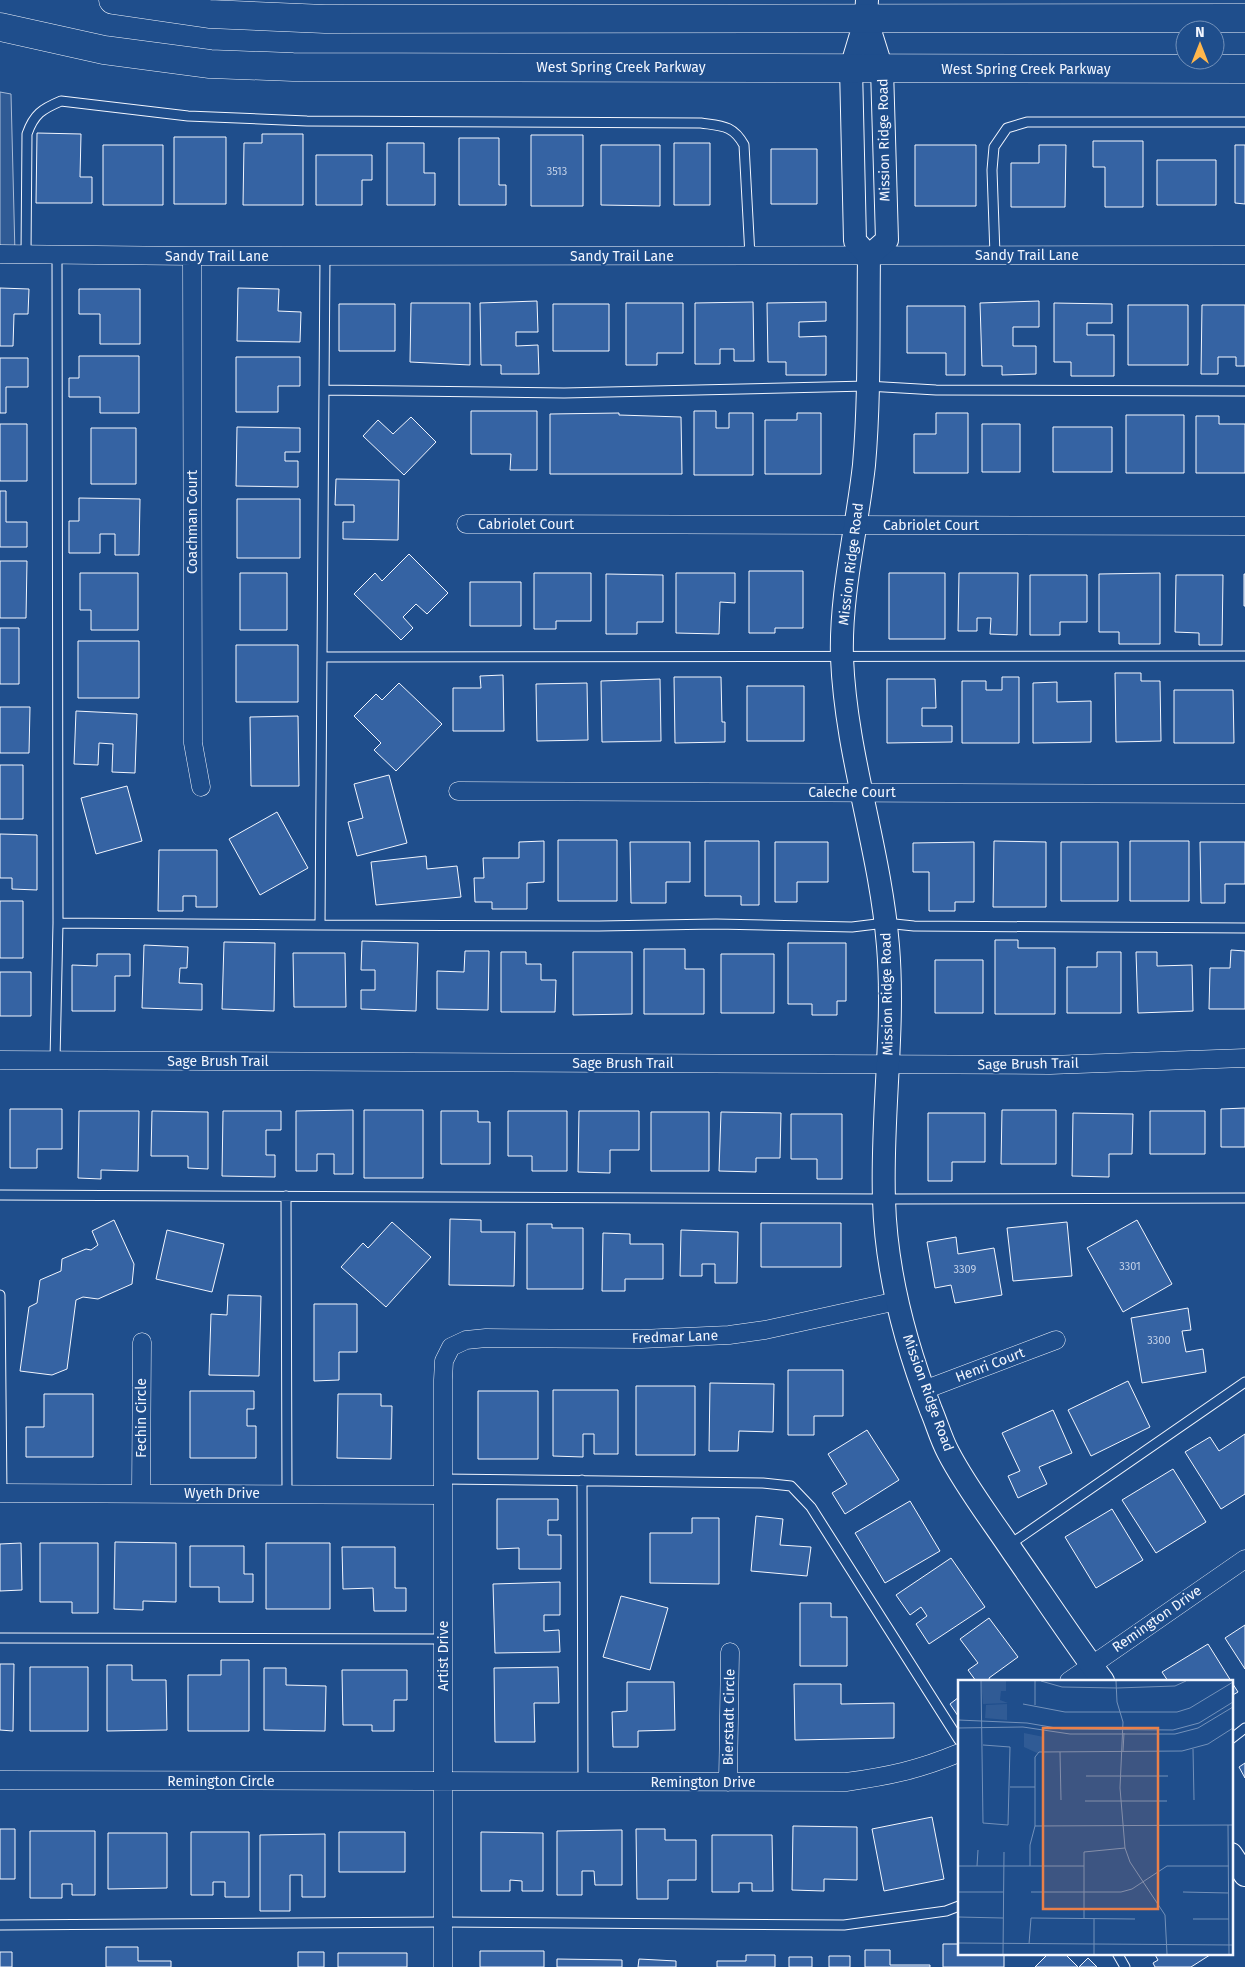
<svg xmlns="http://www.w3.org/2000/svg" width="1245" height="1967" font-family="'Fira Sans',sans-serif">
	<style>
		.green { fill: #305b95; stroke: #a8bbd7 }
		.building { fill: #3563a3; stroke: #f2f6ff }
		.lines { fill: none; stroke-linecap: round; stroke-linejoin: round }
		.service-casing { stroke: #f2f6ff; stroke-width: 11 }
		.minor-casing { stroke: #f2f6ff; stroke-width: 19 }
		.tertiary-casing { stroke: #f2f6ff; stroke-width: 24 }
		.primary-casing { stroke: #f2f6ff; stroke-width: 29 }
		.service { stroke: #1f4e8c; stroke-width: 9 }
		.minor { stroke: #1f4e8c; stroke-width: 18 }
		.tertiary { stroke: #1f4e8c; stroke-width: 22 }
		.primary { stroke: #1f4e8c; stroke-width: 28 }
		.labels { text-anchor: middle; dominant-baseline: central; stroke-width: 4; stroke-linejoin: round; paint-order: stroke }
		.number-label { font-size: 11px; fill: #c3d1e8 }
		.street-label { font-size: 14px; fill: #f2f6ff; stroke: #1f4e8c }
		.inset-road { fill: none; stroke: #7391ba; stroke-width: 1 }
		.view { fill: #ea8049; fill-opacity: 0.15; stroke: #ea8049; stroke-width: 2.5 }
		.inset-edge { fill: none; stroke: #f2f6ff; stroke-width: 2.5 }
	</style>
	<rect width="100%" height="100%" fill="#1f4e8c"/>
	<path class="green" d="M0,92L11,94L15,254H0Z"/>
	<path class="building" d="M37,133L81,134L80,177H92V203H36Z
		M262,134H303V205H243L244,143H262Z
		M531,135H583V206H531Z
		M174,137H226V204H174Z
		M459,138H499V185H506V205H459Z
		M1093,141H1143V207H1105V167H1093Z
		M387,143H424V173H435V205H387Z
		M674,143H710V205H674Z
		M103,145H163V205H103Z
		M601,145H660V206L601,205Z
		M915,145H976V206H915Z
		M1039,145H1066L1065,207H1011V163H1039Z
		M1235,145H1245V204L1235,203Z
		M771,149H817V204H771Z
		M316,155H372V180H362V205H316Z
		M1157,160H1216V205H1157Z
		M0,288L29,289L28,314H14L13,346H0Z
		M238,288L279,289L278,311L301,312L300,342L237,341Z
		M79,289H140V344H100V314H79Z
		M537,301L538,332H516V346L538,345L539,374H501V365H481L480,303Z
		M1039,301V327H1013V346H1036V374L1002,375V366H982L980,303Z
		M753,302L754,361H734V349H720V364H695V303Z
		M826,302V321L799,322V337L826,336V375H786V362H768L767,303Z
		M411,303H470V365L410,362Z
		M626,303H683V353H657V365H626Z
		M1054,303L1112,304V323H1087V335H1114V376H1071V362H1054Z
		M339,304H395V351H339Z
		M553,304H609V351H553Z
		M1128,305H1188V365H1128Z
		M1202,305H1245V366H1236V357H1218V374H1201Z
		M907,306H965V375H946V353H907Z
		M79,356H139V413H100V397H69V378H79Z
		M236,357H300V386H278V412H236Z
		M0,358H28V387H6V413H0Z
		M471,411H537V470H510L511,454H471Z
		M694,411H716V428H729V413H753V475H694Z
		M619,413V415L681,417L682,474H550V414Z
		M797,413H821V474H765V420H797Z
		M936,413H968V473H914V434H936Z
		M1126,415H1184V473H1126Z
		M1196,416H1219V424H1245V473H1196Z
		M411,417L436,442L404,475L363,436L378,420L393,434Z
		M0,424H27V481H0Z
		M982,424H1020V472H982Z
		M237,427L300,428V452H285V461H298V487L236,486Z
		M1053,427H1112V472H1053Z
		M91,428H136V484H91Z
		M336,479L399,480L398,540L343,539V522H354V505H335Z
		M0,491H6V522H27V547H0Z
		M79,498L140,499L139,555H115V534H100V553H69V521H79Z
		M237,499H300V558H237Z
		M409,554L448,593L427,614L416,604L403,617L413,628L401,640L354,594L375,573L382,581Z
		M0,561H27L26,618H0Z
		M749,571H803V628H775V633H749Z
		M80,573H138V630H91V610H80Z
		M240,573H287V630H240Z
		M534,573H591V621H556V629H534Z
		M676,573H735V603L720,602L719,634L676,633Z
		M889,573H945V639H889Z
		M959,573H1018L1017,635L990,634L991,618H977V631H958Z
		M1160,573V644H1119V632H1099V574Z
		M606,574L663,575V622H637V634H606Z
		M1244,574H1245V606H1244Z
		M1030,575H1087V622H1060V635H1030Z
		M1176,575H1223L1222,645H1199V633L1175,632Z
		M470,582H521V626H470Z
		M0,628H19V684H0Z
		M78,641H139V698H78Z
		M236,645H298V702H236Z
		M1115,673H1141V681H1160L1161,741L1116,742Z
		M503,675L504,731H453V688H481L480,676Z
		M674,677H721L722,722H725V742L675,743Z
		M1002,677H1019V743H962V681H986V690H1002Z
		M660,679L661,741L602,742L601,681Z
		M887,679H935L936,708H922V726H952V742L887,743Z
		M1057,682V702L1091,701V742L1033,743V683Z
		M399,683L442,724L396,771L374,750L381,743L354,716L376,694L382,700Z
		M587,683L588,740L537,741L536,684Z
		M747,686H804V741H747Z
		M1174,690H1233L1234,743H1174Z
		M0,707H30L29,753H0Z
		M76,711L137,714L135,773L112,772L113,744L99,743L98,765L74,764Z
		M298,716L299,786H251L250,717Z
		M0,765H23V819H0Z
		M389,775L407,843L357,856L348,822L363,818L354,784Z
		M127,786L142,841L96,854L81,798Z
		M277,812L308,868L260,895L229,839Z
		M0,834L37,835V890L12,889V878H0Z
		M558,840H617V901H558Z
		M544,841V882L527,883V909H492V902H475L474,878H484L483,858H519V842Z
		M705,841H759V905H741V896H705Z
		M994,841L1046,842V907H993Z
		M1130,841H1189V901H1130Z
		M630,842H690V882H666V903H631Z
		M775,842H828V882H797V902H775Z
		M974,842V902H955V911H929V872H913V843Z
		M1061,842H1118V901H1061Z
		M1200,842H1245V884H1225V903H1201Z
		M159,850H217V907H196V896H183V911H158Z
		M426,856L427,869L457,866L461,897L376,905L371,862Z
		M0,901H23V958H0Z
		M995,940H1018V948H1055V1014H995Z
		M362,941L418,943L416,1011L361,1009V990H375V970H361Z
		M224,942L275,943L274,1011L222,1009Z
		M788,943H846V1001H837V1015H812V1004H788Z
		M144,945L188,947L187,968H180L179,983L202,984V1010L142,1008Z
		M644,949H685V969H704V1014H644Z
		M1231,950L1245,951V1009H1209L1210,968H1230Z
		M465,951H489L488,1010L437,1009V971L464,972Z
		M501,952H526V964H541V980H556L555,1012H501Z
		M573,952H632V1014L573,1015Z
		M1097,952H1121V1013H1067V967H1097Z
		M1136,952H1157V966L1192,965L1193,1011L1138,1013Z
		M293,953H345L346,1007H294Z
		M97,954H130V976H115V1011H72V965L97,966Z
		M721,954H774V1013H721Z
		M935,960H983V1013H935Z
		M0,972H31V1016H0Z
		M1245,1108V1147H1221V1109Z
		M10,1109H62V1149H37V1168H10Z
		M353,1110V1174H334V1154H317V1171H296V1111Z
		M364,1110H423V1178H364Z
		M1002,1110H1056V1164H1001Z
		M79,1111H139L138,1171L101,1170V1179L78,1178Z
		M152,1111L208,1112V1169L188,1168V1156H151Z
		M223,1111H281V1130H266V1155H275V1177L222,1176Z
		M441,1111H478V1122H490V1164H441Z
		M508,1111H567V1171H532V1156H508Z
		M579,1111H639V1150H610V1173L578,1172Z
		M1150,1111H1205V1154H1150Z
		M651,1112H709V1171H651Z
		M721,1112L781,1113L780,1158H756V1172L719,1171Z
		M928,1113H985V1162H952V1181H928Z
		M1073,1113L1133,1114L1132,1154H1109V1177L1072,1176Z
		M791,1114H842V1179H817V1159H791Z
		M450,1219L481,1220V1232H515L514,1286L449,1285Z
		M114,1220L134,1264L132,1284L98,1299L83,1297L76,1300L67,1369L52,1375L20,1371L29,1307L37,1303L40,1280L61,1271L62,1259L86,1249L91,1250L98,1245L92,1231Z
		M1137,1220L1172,1284L1123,1312L1087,1248Z
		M392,1222L431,1257L386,1307L341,1267L363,1243L368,1248Z
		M1067,1222L1072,1276L1013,1281L1007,1228Z
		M761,1223H841V1267H761Z
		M527,1224H552V1228H583V1289H527Z
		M167,1230L224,1244L212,1292L156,1279Z
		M681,1230L738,1232L737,1283H715V1264H702V1276H680Z
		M603,1233L630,1234V1244H663V1279H625V1291H602Z
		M956,1237L958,1254L994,1248L1002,1295L955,1303L951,1285L935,1288L927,1242Z
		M228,1295L261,1296L259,1376L209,1375L211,1314L227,1315Z
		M314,1304H357V1352H339V1380L314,1381Z
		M1188,1308L1191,1330L1182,1331L1186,1352L1203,1349L1206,1372L1142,1383L1131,1318Z
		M788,1370H843V1416H814V1435H788Z
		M1128,1381L1150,1427L1091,1456L1068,1410Z
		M710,1383L774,1384L773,1432L739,1431L738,1451H709Z
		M636,1386H695V1455H636Z
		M553,1390H618V1454H594V1434H583V1457L553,1456Z
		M190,1391H254V1409H247V1426H256V1458H190Z
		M478,1391H538V1459H478Z
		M44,1394H93V1457H26V1427H44Z
		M338,1394H381V1406H392L391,1459L337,1458Z
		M1053,1410L1072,1453L1039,1467L1047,1484L1018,1498L1008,1476L1020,1471L1002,1433Z
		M867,1430L899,1480L845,1514L832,1493L847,1484L828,1454Z
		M1245,1434V1494L1221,1509L1185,1452L1210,1437L1219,1451Z
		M1173,1469L1206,1522L1156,1553L1122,1500Z
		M497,1499H558V1520H548V1535H561V1569H519V1548L497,1549Z
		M910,1501L940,1551L885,1583L855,1533Z
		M1112,1509L1143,1560L1096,1588L1065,1537Z
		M756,1516L783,1519L780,1545L811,1547L807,1576L751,1571Z
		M692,1518H719V1584L650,1583V1533H692Z
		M115,1542L176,1543V1602L143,1601V1610L114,1609Z
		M21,1543L22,1590L0,1591V1544Z
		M40,1543H98V1613H72V1602H40Z
		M266,1543H330V1609H266Z
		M190,1546H244V1574H253V1602H219V1587H190Z
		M342,1547H395V1588H406V1611H374L373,1588L343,1589Z
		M951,1558L985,1607L929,1644L916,1624L927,1616L921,1607L910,1615L896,1595Z
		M560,1582V1615H544V1631L559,1630L560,1652L495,1653L493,1584Z
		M621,1596L668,1608L650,1670L603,1657Z
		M800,1603H831V1617H847V1666H800Z
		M989,1618L1018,1657L989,1678L990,1681H976L968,1670L978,1663L960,1639Z
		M1245,1625V1669L1225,1638Z
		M1208,1644L1231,1681H1168L1162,1672Z
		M221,1660H249V1731H188V1675H221Z
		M0,1664H14L13,1731L0,1730Z
		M107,1665H132V1680H166L167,1730L107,1731Z
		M30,1667H88V1731H30Z
		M558,1667L559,1703H534L535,1742H495L494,1668Z
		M264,1668H286V1685L326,1686L325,1731L264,1730Z
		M342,1670H407V1700H394V1731H372V1725H343Z
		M1231,1681L1238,1692L1231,1696Z
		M627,1682H674L675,1730L638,1731V1747H613L612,1712L627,1711Z
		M794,1684H841V1704L894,1703V1738L795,1740Z
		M959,1697V1716H958L950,1704Z
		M1245,1763V1778L1239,1767Z
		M932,1817L944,1879L884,1891L872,1829Z
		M793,1826L857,1827V1880L824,1879V1891L792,1890Z
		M0,1829H15V1879H0Z
		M636,1829H665V1840H696V1880H668V1899H637Z
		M622,1830V1885H595L594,1871H582V1895H557V1831Z
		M30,1831H95V1895H72V1884H62V1898H30Z
		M191,1832H249V1897H225V1882H213V1895H191Z
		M339,1832H405V1872H339Z
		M481,1832L543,1833V1891H522V1881L510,1880V1891H481Z
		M108,1833H167V1888L108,1889Z
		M325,1834V1897H302V1875H290V1911H260V1835Z
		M712,1835H772L773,1891H752V1883H739V1892H712Z
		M943,1944H959V1953H1004V1967H943Z
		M106,1947H138V1961H171V1967H106Z
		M865,1950H890V1965H930V1967H865Z
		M480,1951H544V1967H480Z
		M0,1952H12V1967H0Z
		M298,1952H324V1967H298Z
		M338,1953H407V1967H338Z
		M1049,1953H1064L1078,1967H1035Z
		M1154,1953H1213L1191,1967H1155L1153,1963L1158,1960Z
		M746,1955H775V1967H717V1961H746Z
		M829,1956H850V1967H829Z
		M789,1957H812V1967H789Z
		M1088,1958L1097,1967H1079Z
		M557,1959L622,1960V1967H557Z
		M639,1959L676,1961V1967H638Z"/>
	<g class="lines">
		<g class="service-casing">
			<path id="service" d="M26,254L27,134C34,114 42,109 61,101L188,116L307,121L701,123C722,126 733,125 744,145L750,256
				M57,254L58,923
				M995,255L992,170L994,147L1007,128L1027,122H1245
				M325,390L564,393L867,386L936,390L1245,391
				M322,657L1245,656
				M320,925L599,926L716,924L852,927L885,923L914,926L1245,928
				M55,1060L58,923L320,925L325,256
				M0,1195L884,1199L1245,1198
				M286,1196L287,1494
				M0,1295L2,1493
				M443,1479L763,1483L791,1486L811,1507L959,1740
				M582,1480L583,1782
				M1009,1545L1245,1382
				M0,1638L443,1639
				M1231,1739L1245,1728
				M0,1925L443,1922L844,1925L946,1911L959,1906
				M1117,1953L1125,1967"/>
		</g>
		<g class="minor-casing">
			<path id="minor" d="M0,254L192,256L1245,255
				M192,256L193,743L201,787
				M466,524L1245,526
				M458,791L1245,794
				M0,1060L1050,1065L1245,1058
				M924,1390L1056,1340
				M0,1493L443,1495
				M141,1493L142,1342
				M1069,1681L1245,1559
				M0,1780L846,1782C889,1776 918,1770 959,1753
				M728,1782L730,1652
				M443,1967V1380L444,1361L451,1347L466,1340L486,1338L641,1339L729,1335L765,1330L897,1301"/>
		</g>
		<g class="tertiary-casing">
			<path id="tertiary" d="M867,0L866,18L851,68L855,241L869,256C868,325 870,396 864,465C857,529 840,593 842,658C846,756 880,848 888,946C895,1030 881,1115 884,1200C886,1272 905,1343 931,1410C937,1424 941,1439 948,1452C966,1487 991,1519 1013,1552C1043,1595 1072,1639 1103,1681
				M866,18L882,69L887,240L869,256
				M1231,1854L1245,1875"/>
		</g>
		<g class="primary-casing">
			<path id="primary" d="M113,0L209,14L325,19L1245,18
				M0,27L104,50L210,64L293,67L1245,69"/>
		</g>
		<use href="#service" class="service"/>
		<use href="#minor" class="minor"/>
		<use href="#tertiary" class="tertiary"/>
		<use href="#primary" class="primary"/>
	</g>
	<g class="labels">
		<g class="number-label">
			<text x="557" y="171">3513</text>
			<text x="1130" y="1266">3301</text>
			<text x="965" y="1269">3309</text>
			<text x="1159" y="1340">3300</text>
		</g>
		<g class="street-label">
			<text x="621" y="67">West Spring Creek Parkway</text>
			<text x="1026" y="69">West Spring Creek Parkway</text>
			<text transform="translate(884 140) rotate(-91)">Mission Ridge Road</text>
			<text x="1027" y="255">Sandy Trail Lane</text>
			<text x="217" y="256">Sandy Trail Lane</text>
			<text x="622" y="256">Sandy Trail Lane</text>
			<text transform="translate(192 522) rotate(-90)">Coachman Court</text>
			<text x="526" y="524">Cabriolet Court</text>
			<text x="931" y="525">Cabriolet Court</text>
			<text transform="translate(851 564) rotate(-83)">Mission Ridge Road</text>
			<text x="852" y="792">Caleche Court</text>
			<text transform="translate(887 994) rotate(-91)">Mission Ridge Road</text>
			<text x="218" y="1061">Sage Brush Trail</text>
			<text x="623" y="1063">Sage Brush Trail</text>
			<text transform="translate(1028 1064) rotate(-1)">Sage Brush Trail</text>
			<text transform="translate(675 1337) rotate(-2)">Fredmar Lane</text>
			<text transform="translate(990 1365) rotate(-21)">Henri Court</text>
			<text transform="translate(928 1393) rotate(70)">Mission Ridge Road</text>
			<text transform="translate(141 1418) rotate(-90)">Fechin Circle</text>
			<text x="222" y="1493">Wyeth Drive</text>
			<text transform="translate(1157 1619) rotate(-35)">Remington Drive</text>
			<text transform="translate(443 1656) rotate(-90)">Artist Drive</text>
			<text transform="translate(729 1717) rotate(-89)">Bierstadt Circle</text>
			<text x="221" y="1781">Remington Circle</text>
			<text x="703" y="1782">Remington Drive</text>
		</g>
	</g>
	<g transform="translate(958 1680)">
		<rect width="275" height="275" fill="#1f4e8c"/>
		<path d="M23,1H48V11H43L42,20L50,23L25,24ZM49,24V40L27,38L28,25ZM66,53L86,57V71L79,73L66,67Z" fill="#305b95"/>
		<path class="inset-road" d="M23,1L25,143L50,145L52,67L25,65M83,1L104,7L159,8L217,6L228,1M158,1L159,22L165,42L162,108L167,168L172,182L207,235L209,274M65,24L107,32H219L232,28L275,2M77,25V1M0,40L69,43L104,49L215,50L241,43L275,22M0,48L65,47L112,54H217L240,48L275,27M235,69L236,120M165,71L166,53M102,72L103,120M128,96H210M52,107H77M127,121H209M270,145L271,274M77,146L275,145M0,186H126M19,186L20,170M72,186V165L77,146V77L81,72L224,71L250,64L275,48M0,212H45M73,212H163L174,209L209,186H271M225,212L271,213M0,237L45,238M126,239V172L167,168M235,239H271M0,263L275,265M71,264L73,238L177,239M45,274L46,172M136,274V239"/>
		<path class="view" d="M85,48H200V229H85Z"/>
		<rect width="275" height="275" class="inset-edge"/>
	</g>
	<g transform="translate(1200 45)"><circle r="24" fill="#1f4e8c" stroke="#7391ba"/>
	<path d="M0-4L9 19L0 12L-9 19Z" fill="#ffb74d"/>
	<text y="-8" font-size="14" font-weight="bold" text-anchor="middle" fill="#f2f6ff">N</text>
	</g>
</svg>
